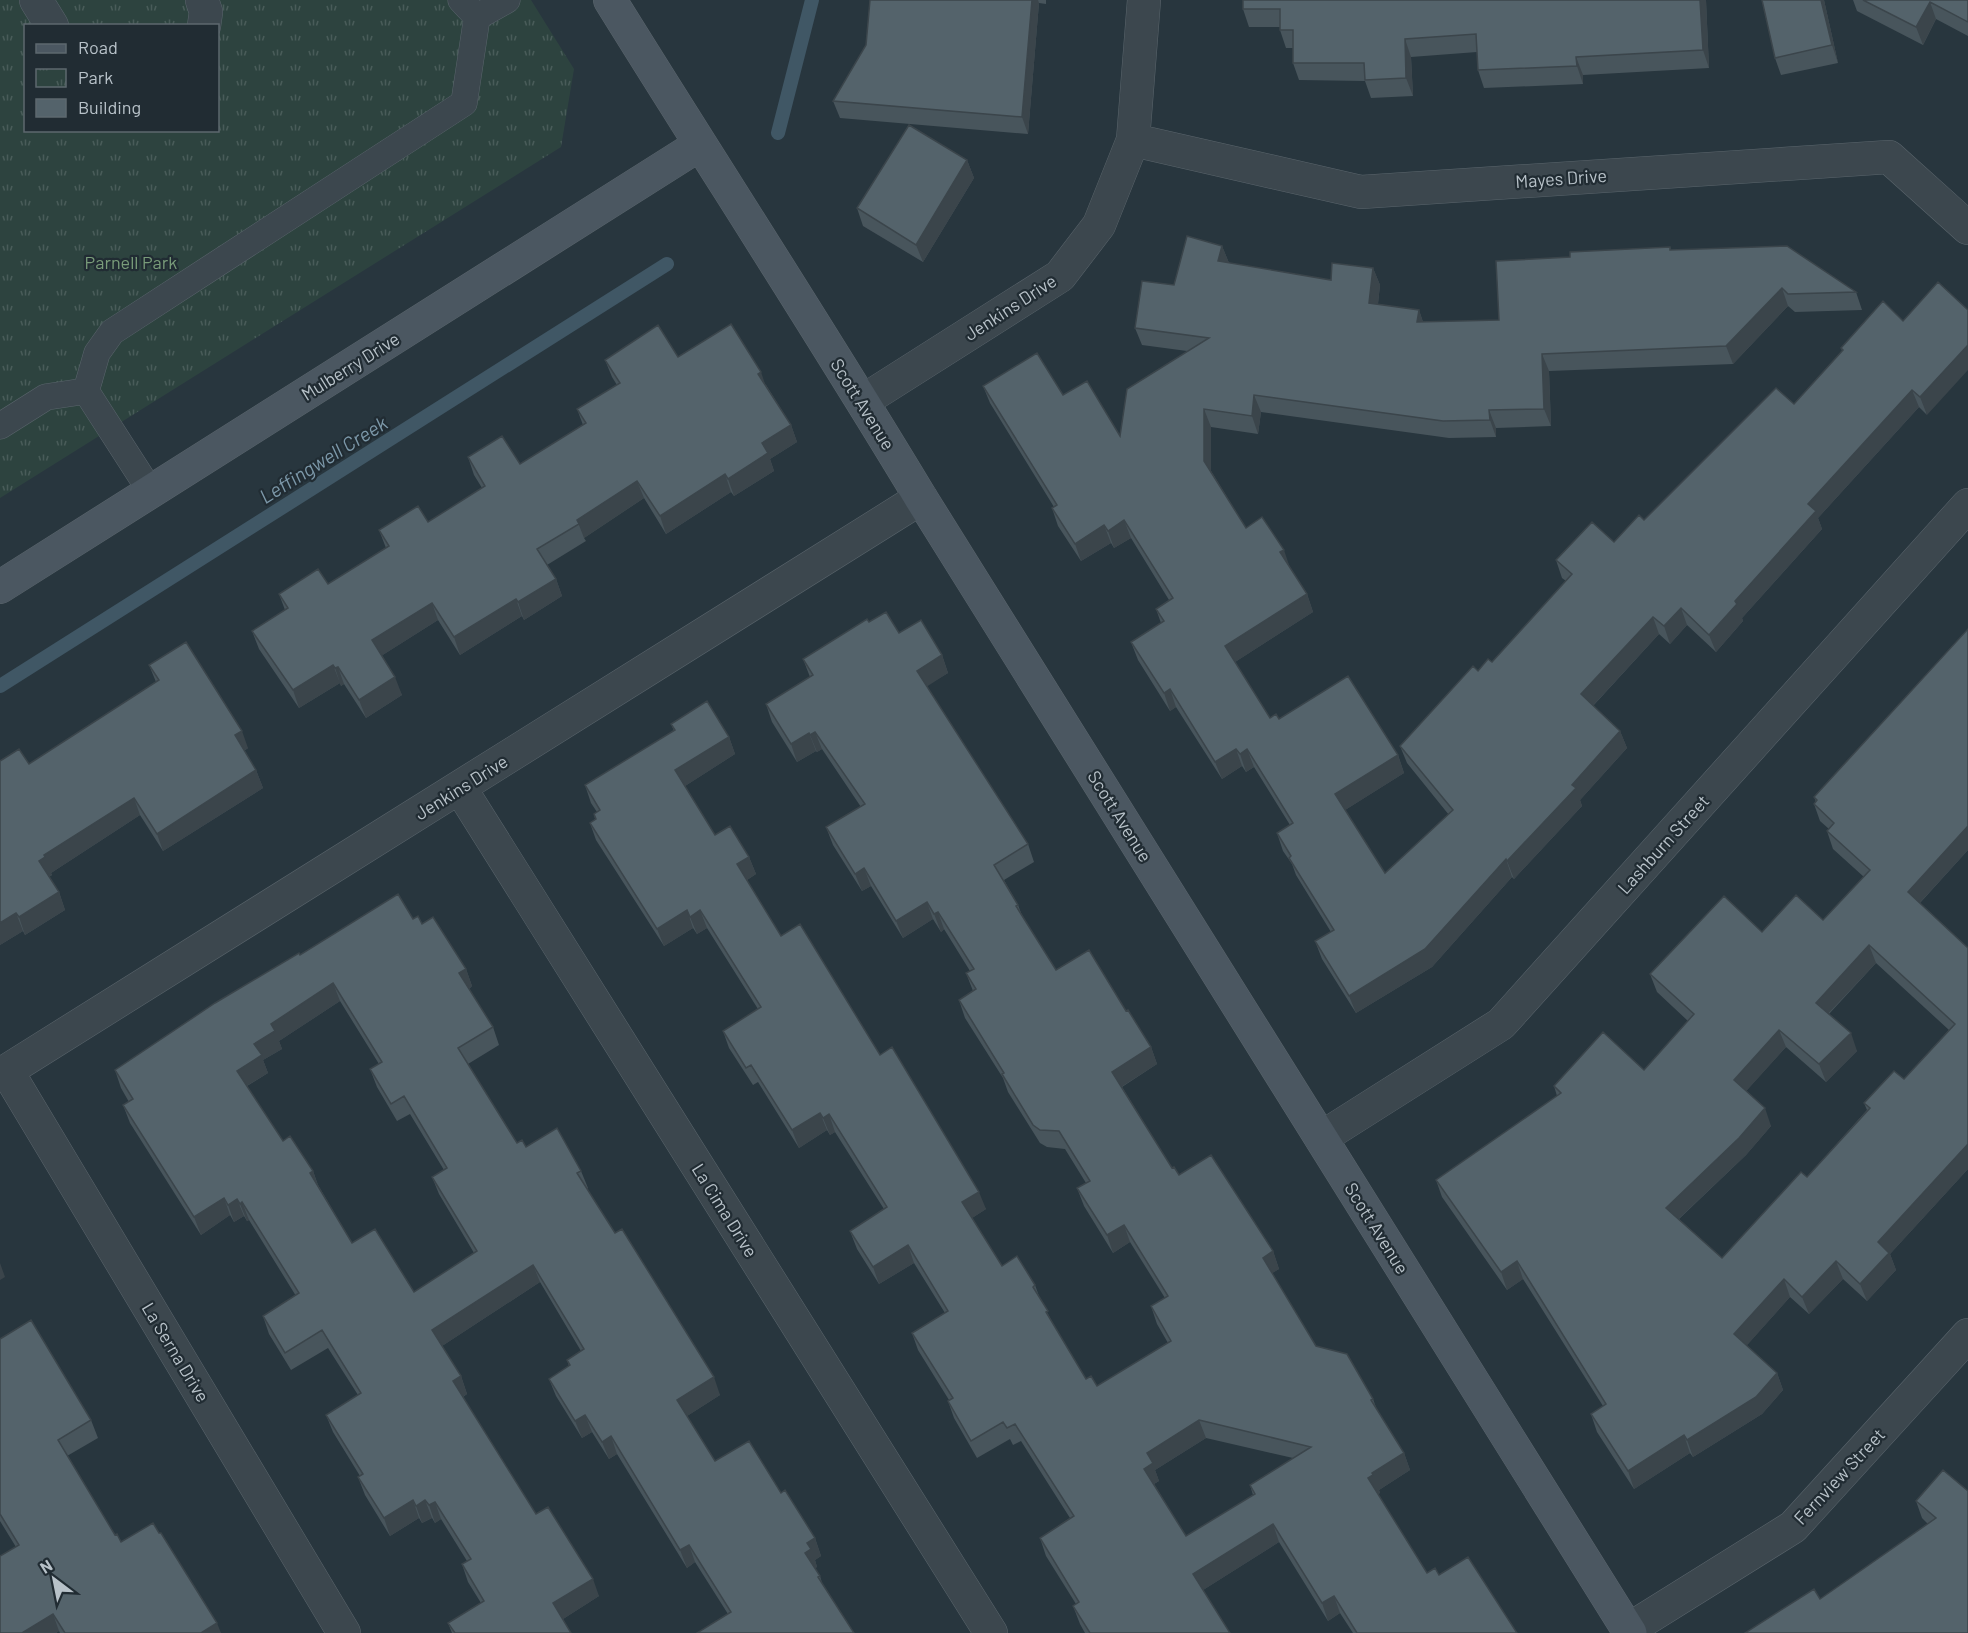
<svg xmlns="http://www.w3.org/2000/svg" width="1968" height="1633" font-family="Barlow,sans-serif">
	<style>
		.park { fill: url(#park-tufts); fill-rule: evenodd }
		.lines { fill: none; stroke-linecap: round; stroke-linejoin: round }
		.stream { stroke: #405765; stroke-width: 14 }
		.lane-casing { stroke: #5a656c; stroke-width: 27 }
		.street-casing { stroke: #5a656c; stroke-width: 34 }
		.secondary-casing { stroke: #5a656c; stroke-width: 34 }
		.lane { stroke: #3c474e; stroke-width: 26 }
		.street { stroke: #3c474e; stroke-width: 33 }
		.secondary { stroke: #4b5761; stroke-width: 33 }
		.wall { fill: #48555c; fill-rule: evenodd }
		.shaded-wall { fill: #3b454b }
		.building { fill: #54636b; stroke: #3b454b; stroke-width: 1.5; fill-rule: evenodd }
		.labels { text-anchor: middle; dominant-baseline: central; stroke-width: 4.5; stroke-linejoin: round; paint-order: stroke }
		.street-label { font-size: 18px; fill: #b8c2c9; stroke: #212c33 }
		.park-label { font-size: 18px; fill: #799c7a; stroke: #212c33 }
		.water-label { font-size: 20px; font-style: italic; fill: #7c98a9; stroke: #212c33 }
	</style>
	<defs>
		<pattern id="park-tufts" width="24" height="20" patternUnits="userSpaceOnUse" patternTransform="scale(1.5)"><rect width="24" height="20" fill="#2d433f"/><path d="M3 7l-1-3M5 7V3M7 7l1-3M15 17l-1-3M17 17v-4M19 17l1-3" fill="none" stroke="#495c59"/></pattern>
	</defs>
	<rect width="100%" height="100%" fill="#28363e"/>
	<path class="park" d="M0,0H531L574,69L561,147L0,498ZM26,26H218V130H26Z"/>
	<g class="lines">
		<path class="stream" d="M778,133L812,0
			M0,686L667,264"/>
		<g class="lane-casing">
			<path id="lane" d="M461,0L477,17L507,0
				M86,391L97,353L112,332L464,103L477,17
				M0,426L46,397L86,391L151,492"/>
		</g>
		<g class="street-casing">
			<path id="street" d="M36,0L52,26
				M202,0L206,12L204,26
				M1133,140L1361,192L1889,157L1968,228
				M863,401L1060,276L1099,225L1133,140L1144,0
				M460,788L991,1633
				M7,1071L344,1633
				M0,1075L921,498
				M1321,1138L1501,1024L1968,505
				M1628,1630L1793,1527L1968,1335"/>
		</g>
		<g class="secondary-casing">
			<path id="secondary" d="M610,0C713,166 820,330 921,498L1630,1633
				M0,587L699,145"/>
		</g>
		<use href="#lane" class="lane"/>
		<use href="#street" class="street"/>
		<use href="#secondary" class="secondary"/>
	</g>
	<path class="wall" d="M870,0H1046V4L1039,3L1028,134L840,118L833,101L866,45Z
		M1243,0H1706L1709,68L1583,75V84L1484,88L1478,70L1477,52L1411,57L1413,96L1371,98L1365,81L1299,80L1293,63V48H1286L1280,30V27H1249L1243,9Z
		M1824,0L1838,63L1781,75L1775,58Z
		M1853,0H1968V36L1936,19L1923,45L1857,11Z
		M967,160L974,178L923,262L863,226L857,208Z
		M1222,246L1229,263L1331,280L1373,268L1380,285L1378,304L1419,310L1423,322L1499,320L1570,257L1670,247L1671,250L1856,292L1862,310L1795,312L1788,306L1733,364L1549,371L1551,426L1496,428V437L1449,438L1261,412L1258,434L1211,427V471L1246,528L1290,568L1307,594L1313,612L1235,662L1270,718L1279,719L1398,755L1404,773L1345,810L1385,873L1449,815L1407,763L1400,746L1478,671L1492,662L1566,581L1562,578L1556,560L1614,542L1644,520L1794,404L1842,351L1841,348L1903,321L1927,415L1919,407L1818,518L1822,529L1742,618L1743,621L1716,652L1687,625L1670,644L1659,634L1593,706L1620,731L1627,748L1580,800L1582,806L1514,879L1512,877L1432,967L1356,1013L1322,959L1315,941L1331,932L1296,875L1292,864L1283,851L1277,833L1290,825L1254,767L1246,772L1242,766L1222,779L1176,707L1170,711L1138,660L1131,642L1161,623L1156,609L1169,600L1131,538L1114,548L1111,543L1081,561L1058,526L1052,508L1054,507L990,403L983,386L1063,395L1120,436L1187,351L1142,345L1135,328L1174,285Z
		M678,357L766,385L791,425L797,442L770,459L774,471L734,496L731,492L666,534L644,498L584,538L586,541L547,565L556,579L562,596L524,620L522,616L460,655L438,620L381,656L402,695L366,718L344,684L341,686L340,683L299,708L259,649L252,631L285,610L279,594L328,584L386,548L379,530L428,522L482,488L474,475L468,457L520,464L583,425L577,409L617,385L612,377L605,360Z
		M869,622L899,633L942,655L948,673L926,686L1028,844L1034,862L1004,880L1018,905L1023,918L1056,970L1126,1011L1151,1047L1157,1064L1122,1087L1172,1168L1273,1251L1279,1269L1272,1273L1316,1346L1373,1399L1377,1410L1404,1453L1410,1470L1379,1490L1380,1493L1378,1494L1427,1573L1439,1575L1517,1633H1353L1340,1613L1328,1621L1279,1542L1203,1590L1230,1633H1085L1080,1624L1073,1606L1076,1604L1046,1556L1040,1538L1070,1518L1021,1441L1013,1445L1010,1439L977,1458L954,1418L948,1401L949,1400L918,1350L912,1333L945,1313L914,1263L879,1284L857,1249L850,1231L884,1209L835,1132L830,1135L827,1130L799,1148L758,1082L753,1085L729,1048L723,1031L758,1009L707,928L697,934L693,928L664,946L596,840L590,823L595,819L594,814L597,812L591,803L585,785L674,731L671,724L729,737L735,754L685,786L715,835L749,857L756,874L747,880L781,936L880,1055L986,1209L972,1218L1002,1266L1035,1285L1039,1296L1052,1322L1086,1379L1097,1386L1168,1343L1157,1324L1151,1306L1165,1298L1130,1242L1113,1253L1084,1206L1077,1188L1086,1183L1065,1149L1047,1147L1040,1143L1008,1092L1003,1078L965,1018L959,1000L973,991L966,973L970,971L944,929L941,932L933,919L903,938L871,886L862,891L833,845L826,827L861,807L822,749L817,752L816,751L797,762L772,722L766,704L810,677L803,659ZM1206,1438L1293,1458L1250,1485L1253,1495L1186,1536L1154,1484L1159,1481L1155,1470Z
		M1968,629V850L1920,903L1968,948V1169L1890,1254L1896,1270L1867,1301L1843,1279L1809,1314L1790,1297L1746,1346L1777,1373L1783,1390L1762,1414L1693,1457L1690,1453L1634,1489L1597,1432L1591,1414L1603,1406L1523,1279L1507,1290L1442,1197L1436,1180L1557,1096L1554,1086L1644,1070L1688,1021L1657,992L1650,974L1762,932L1823,920L1864,877L1833,849L1827,831L1829,829L1820,821L1814,804L1816,802L1814,797ZM1876,963L1949,1030L1904,1079L1864,1103L1867,1110L1807,1177L1722,1258L1679,1219L1746,1155L1771,1126L1746,1091L1786,1047L1826,1082L1857,1051L1829,1014Z
		M149,665L248,748L244,751L256,770L263,788L163,851L140,815L51,873L52,875L49,877L59,892L65,910L25,935L23,931L0,945L29,764L156,682Z
		M413,919L422,924L466,969L472,986L469,989L493,1027L499,1045L468,1064L517,1143L581,1171L588,1188L587,1189L720,1395L687,1416L715,1461L781,1493L815,1538L821,1556L815,1560L817,1567L815,1568L820,1576L823,1586L728,1614L695,1562L687,1568L617,1454L609,1459L592,1432L582,1438L556,1396L549,1379L569,1366L567,1360L581,1351L540,1282L442,1346L461,1376L467,1394L463,1397L536,1514L599,1596L563,1619L571,1633H452L448,1623L481,1603L468,1582L462,1564L467,1561L441,1519L435,1523L432,1518L422,1523L419,1518L390,1536L365,1495L358,1477L360,1476L333,1432L326,1415L358,1395L328,1348L291,1370L269,1334L263,1316L296,1296L249,1220L247,1221L244,1216L234,1222L230,1215L201,1235L130,1123L123,1105L129,1102L121,1088L115,1070L300,955ZM340,1001L379,1064L370,1069L377,1087L397,1121L410,1114L444,1170L432,1177L439,1194L474,1253L414,1292L352,1243L318,1185L313,1171L283,1141L247,1086L268,1073L263,1060L282,1049L279,1041Z
		M0,1339L91,1420L98,1438L67,1456L115,1535L221,1633H60L59,1631L56,1633H0L16,1547L0,1521Z
		M1943,1470L1968,1633L1928,1524L1922,1518L1916,1501Z"/>
	<path class="shaded-wall" d="M1032,0H1038L1039,3L1028,134L1022,117Z
		M1700,0H1706L1709,68L1703,50Z
		M1821,0H1824L1838,63L1832,45Z
		M1930,2L1936,19L1923,45L1916,27Z
		M1405,39L1411,57L1413,96L1406,78Z
		M1576,57L1583,75V84L1577,66Z
		M967,160L974,178L923,262L916,245Z
		M1222,246L1229,263L1218,261Z
		M1373,268L1380,285L1376,321L1369,303Z
		M1782,288L1788,306L1733,364L1726,346Z
		M1419,310L1425,328L1417,322Z
		M1968,345V370L1927,415L1920,397Z
		M1542,354L1549,371L1551,426L1544,409Z
		M761,372L767,390L758,374Z
		M1912,390L1919,407L1818,518L1822,529L1742,618L1743,621L1716,652L1709,635L1808,504Z
		M1254,395L1261,412L1258,434L1252,416Z
		M1204,409L1211,427V478L1204,461Z
		M1489,410L1496,428V437L1490,420Z
		M791,425L797,442L770,459L774,471L734,496L728,479L762,443Z
		M725,474L731,492L666,534L660,516Z
		M637,481L644,498L584,538L577,520Z
		M1124,520L1131,538L1114,548L1108,531Z
		M1104,525L1111,543L1081,561L1075,544Z
		M1284,550L1290,568L1280,552Z
		M556,579L562,596L524,620L518,602Z
		M1307,594L1313,612L1232,664L1225,646Z
		M516,599L522,616L460,655L454,637Z
		M432,603L438,620L378,658L372,640Z
		M1681,608L1687,625L1670,644L1664,626Z
		M1653,617L1659,634L1587,712L1581,694Z
		M942,655L948,673L923,689L917,671Z
		M333,665L340,683L299,708L293,690Z
		M338,667L344,684L341,686L335,668Z
		M395,677L402,695L366,718L359,700Z
		M1170,689L1176,707L1170,711L1164,693Z
		M242,731L248,748L241,753L235,735Z
		M1620,731L1627,748L1580,800L1582,806L1514,879L1507,861L1572,785Z
		M815,732L822,749L817,752L810,735Z
		M809,733L816,751L797,762L791,744Z
		M729,737L735,754L682,788L675,770Z
		M1236,749L1242,766L1222,779L1215,762Z
		M1247,749L1254,767L1246,772L1240,754Z
		M1398,755L1404,773L1342,812L1335,794Z
		M256,770L263,788L163,851L157,834Z
		M134,798L140,815L51,873L52,875L45,879L39,861L44,855Z
		M1968,826V850L1914,909L1908,892Z
		M749,857L756,874L744,882L737,864Z
		M1506,859L1512,877L1432,967L1356,1013L1349,996Z
		M864,868L871,886L862,891L855,874Z
		M59,892L65,910L25,935L19,917Z
		M927,902L933,919L903,938L896,921Z
		M687,910L693,928L664,946L657,929Z
		M700,910L707,928L697,934L690,917Z
		M938,912L944,929L941,932L934,914Z
		M16,913L23,931L0,945V923Z
		M1869,945L1876,963L1822,1020L1816,1003Z
		M466,969L472,986L465,991L459,973Z
		M333,983L340,1001L279,1041L282,1049L263,1060L268,1073L243,1088L237,1071L254,1044L271,1024Z
		M1779,1030L1786,1047L1740,1098L1734,1080Z
		M1851,1033L1857,1051L1826,1082L1819,1064Z
		M1151,1047L1157,1064L1118,1089L1112,1072Z
		M1765,1108L1771,1126L1746,1155L1672,1225L1666,1208Z
		M820,1113L827,1130L799,1148L792,1130Z
		M829,1114L835,1132L830,1135L823,1118Z
		M1968,1144V1169L1890,1254L1896,1270L1867,1301L1860,1284L1878,1242Z
		M313,1171L319,1189L310,1173Z
		M979,1192L986,1209L969,1220L962,1202Z
		M224,1198L230,1215L201,1235L194,1217Z
		M237,1199L244,1216L234,1222L228,1205Z
		M242,1202L249,1220L247,1221L240,1204Z
		M1124,1225L1130,1242L1113,1253L1107,1235Z
		M908,1245L914,1263L879,1284L873,1267Z
		M1273,1251L1279,1269L1269,1275L1263,1258Z
		M1517,1261L1523,1279L1507,1290L1501,1272Z
		M1836,1261L1843,1279L1809,1314L1802,1297Z
		M0,1263L5,1277L0,1280Z
		M533,1265L540,1282L439,1348L432,1330Z
		M1784,1279L1790,1297L1741,1352L1734,1334Z
		M1777,1373L1783,1390L1762,1414L1693,1457L1687,1440Z
		M461,1376L467,1394L459,1399L453,1381Z
		M714,1377L720,1395L684,1418L677,1400Z
		M585,1415L592,1432L582,1438L575,1421Z
		M1199,1420L1206,1438L1155,1470L1159,1481L1150,1486L1144,1469L1147,1453Z
		M1684,1435L1690,1453L1634,1489L1628,1471Z
		M611,1436L617,1454L609,1459L602,1442Z
		M1404,1453L1410,1470L1379,1490L1380,1493L1375,1496L1368,1478L1372,1473Z
		M413,1500L419,1518L390,1536L384,1518Z
		M425,1500L432,1518L422,1523L416,1506Z
		M435,1502L441,1519L435,1523L429,1505Z
		M1273,1524L1279,1542L1200,1592L1193,1574Z
		M815,1538L821,1556L815,1560L817,1567L812,1570L805,1553L807,1543Z
		M689,1545L695,1562L687,1568L680,1550Z
		M593,1579L599,1596L560,1621L553,1603Z
		M1334,1596L1340,1613L1328,1621L1322,1603Z
		M53,1614L59,1631L56,1633H22Z
		M217,1623L221,1633H201Z"/>
	<path class="building" d="M870,0H1032L1022,117L833,101L866,45Z
		M1243,0H1700L1703,50L1576,57L1577,66L1478,70L1476,34L1405,39L1406,78L1365,80L1364,63H1293V30H1280V9H1243Z
		M1762,0H1821L1832,45L1775,58Z
		M1863,0H1968V22L1930,2L1916,27Z
		M909,125L967,160L916,245L857,208Z
		M1187,236L1222,246L1218,261L1331,280L1332,263L1373,268L1369,303L1419,310L1417,322L1499,320L1496,261L1570,257V252L1670,247V250L1787,246L1856,292L1788,294L1782,288L1726,346L1542,354L1544,409L1489,410L1490,420L1443,421L1254,395L1252,416L1204,409V461L1246,528L1262,517L1284,550L1280,552L1307,594L1225,646L1270,718L1276,714L1279,719L1348,676L1398,755L1335,794L1385,873L1453,810L1400,746L1473,666L1478,671L1488,659L1492,662L1572,574L1556,560L1592,522L1614,542L1639,515L1644,520L1776,388L1794,404L1843,350L1841,348L1883,301L1903,321L1938,282L1968,310V345L1920,397L1912,390L1808,504L1816,511L1735,601L1737,604L1709,635L1681,608L1664,626L1653,617L1581,694L1620,731L1572,785L1576,788L1507,861L1506,859L1425,949L1349,996L1315,941L1334,930L1289,858L1291,856L1277,833L1293,823L1247,749L1240,754L1236,749L1215,762L1170,689L1164,693L1131,642L1164,621L1156,609L1173,598L1124,520L1108,531L1104,525L1075,544L1052,508L1057,505L983,386L1037,353L1063,395L1087,381L1120,436L1127,389L1209,338L1135,328L1142,281L1174,285Z
		M731,324L761,372L758,374L791,425L762,443L768,453L728,479L725,474L660,516L637,481L577,520L579,524L537,549L556,579L518,602L516,599L454,637L432,603L372,640L395,677L359,700L338,667L335,668L333,665L293,690L252,631L288,608L279,594L318,569L328,584L389,546L379,530L418,506L428,522L485,486L468,457L502,436L520,464L586,423L577,409L620,383L605,360L658,325L678,357Z
		M886,612L899,633L921,620L942,655L917,671L1028,844L994,865L1018,905L1016,906L1056,970L1089,950L1126,1011L1128,1010L1151,1047L1112,1072L1172,1168L1174,1167L1179,1175L1211,1155L1273,1251L1263,1258L1316,1346L1347,1354L1373,1399L1371,1400L1404,1453L1372,1473L1373,1475L1368,1478L1427,1573L1435,1568L1439,1575L1468,1557L1517,1633H1357L1334,1596L1322,1603L1273,1524L1193,1574L1230,1633H1090L1073,1606L1079,1602L1040,1538L1074,1516L1015,1424L1007,1428L1003,1422L971,1441L948,1401L953,1398L912,1333L948,1311L908,1245L873,1267L850,1231L887,1207L829,1114L823,1118L820,1113L792,1130L751,1065L746,1068L723,1031L761,1007L700,910L690,917L687,910L657,929L590,823L596,819L594,814L600,810L585,785L675,730L671,724L707,701L729,737L675,770L715,835L730,826L749,857L737,864L781,936L800,924L880,1055L892,1047L979,1192L962,1202L1002,1266L1017,1256L1035,1285L1033,1287L1048,1311L1046,1312L1086,1379L1091,1376L1097,1386L1171,1341L1151,1306L1168,1296L1124,1225L1107,1235L1077,1188L1090,1181L1059,1131L1040,1130L1033,1125L1002,1074L1004,1073L959,1000L976,989L966,973L974,969L938,912L934,914L927,902L896,921L864,868L855,874L826,827L865,804L815,732L810,735L809,733L791,744L766,704L813,675L803,659L867,619L869,622ZM1199,1420L1311,1447L1250,1485L1255,1494L1186,1536L1144,1469L1153,1463L1147,1453Z
		M1968,629V826L1908,892L1968,948V1144L1878,1242L1889,1253L1860,1284L1836,1261L1802,1297L1784,1279L1734,1334L1777,1373L1756,1397L1687,1440L1684,1435L1628,1471L1591,1414L1606,1404L1517,1261L1501,1272L1436,1180L1561,1093L1554,1086L1603,1032L1644,1070L1694,1014L1650,974L1724,896L1762,932L1796,895L1823,920L1870,870L1827,831L1834,823L1814,804L1817,800L1814,797ZM1869,945L1955,1024L1904,1079L1894,1071L1864,1103L1870,1108L1807,1177L1801,1172L1722,1258L1666,1208L1739,1138L1765,1108L1734,1080L1779,1030L1819,1064L1851,1033L1816,1003Z
		M186,642L242,731L235,735L256,770L157,834L134,798L44,855L45,857L39,861L59,892L19,917L16,913L0,923V761L19,749L29,764L159,680L149,665Z
		M398,894L413,919L418,916L422,924L433,917L466,969L459,973L493,1027L458,1048L517,1143L522,1140L526,1147L557,1128L581,1171L577,1173L615,1233L622,1229L714,1377L677,1400L715,1461L749,1441L781,1493L785,1490L815,1538L807,1543L811,1549L805,1553L820,1576L818,1577L854,1633H697L731,1612L689,1545L680,1550L611,1436L602,1442L585,1415L575,1421L549,1379L570,1365L567,1360L584,1349L533,1265L432,1330L461,1376L453,1381L536,1514L548,1507L593,1579L553,1603L571,1633H455L448,1623L484,1601L462,1564L471,1559L435,1502L429,1505L425,1500L416,1506L413,1500L384,1518L358,1477L363,1474L326,1415L361,1393L322,1330L285,1353L263,1316L299,1293L242,1202L240,1204L237,1199L228,1205L224,1198L194,1217L123,1105L133,1099L115,1070L215,1003L299,953L300,955ZM333,983L382,1062L370,1069L391,1104L404,1096L447,1168L432,1177L477,1251L414,1292L375,1229L352,1243L310,1173L313,1171L290,1136L283,1141L237,1071L262,1055L254,1044L275,1031L271,1024Z
		M31,1320L91,1420L58,1440L115,1535L117,1534L121,1542L153,1523L159,1533H161L217,1623L201,1633H65L53,1614L22,1633H0V1556L19,1545L0,1514V1339Z
		M1943,1470L1968,1491V1633H1745L1814,1589L1820,1599L1936,1518L1916,1501Z"/>
	<g class="labels">
		<g class="street-label">
			<text transform="translate(1561 178) rotate(-4)">Mayes Drive</text>
			<text transform="translate(1010 307) rotate(-33)">Jenkins Drive</text>
			<text transform="translate(350 366) rotate(-32)">Mulberry Drive</text>
			<text transform="translate(863 404) rotate(58)">Scott Avenue</text>
			<text transform="translate(461 787) rotate(-32)">Jenkins Drive</text>
			<text transform="translate(1120 816) rotate(58)">Scott Avenue</text>
			<text transform="translate(1663 844) rotate(-48)">Lashburn Street</text>
			<text transform="translate(725 1210) rotate(58)">La Cima Drive</text>
			<text transform="translate(1377 1228) rotate(58)">Scott Avenue</text>
			<text transform="translate(176 1352) rotate(59)">La Serna Drive</text>
			<text transform="translate(1839 1476) rotate(-47)">Fernview Street</text>
		</g>
		<g class="park-label">
			<text x="131" y="262">Parnell Park</text>
		</g>
		<g class="water-label">
			<text transform="translate(323 459) rotate(-32)">Leffingwell Creek</text>
		</g>
	</g>
	<rect x="24" y="24" width="195" height="108" fill="#212c33" stroke="#5d686f" stroke-width="1.5"/>
	<rect x="36" y="44" width="30" height="9" fill="#4b5761" stroke="#5d686f" stroke-width="1.5"/>
	<text x="78" y="54" font-size="18" fill="#b8c2c9">Road</text>
	<rect x="36" y="69" width="30" height="18" fill="url(#park-tufts)" stroke="#5d686f" stroke-width="1.5"/>
	<text x="78" y="84" font-size="18" fill="#b8c2c9">Park</text>
	<rect x="36" y="99" width="30" height="18" fill="#54636b" stroke="#5d686f" stroke-width="1.5"/>
	<text x="78" y="114" font-size="18" fill="#b8c2c9">Building</text>
	<g transform="translate(54 1579) rotate(328)" stroke="#212c33" stroke-width="4.5" paint-order="stroke">
	<path d="M0-4.5L10 22L0 15L-10 22Z" fill="#b8c2c9"/>
	<text y="-9" font-size="16" font-weight="bold" text-anchor="middle" fill="#b8c2c9">N</text>
	</g>
</svg>
